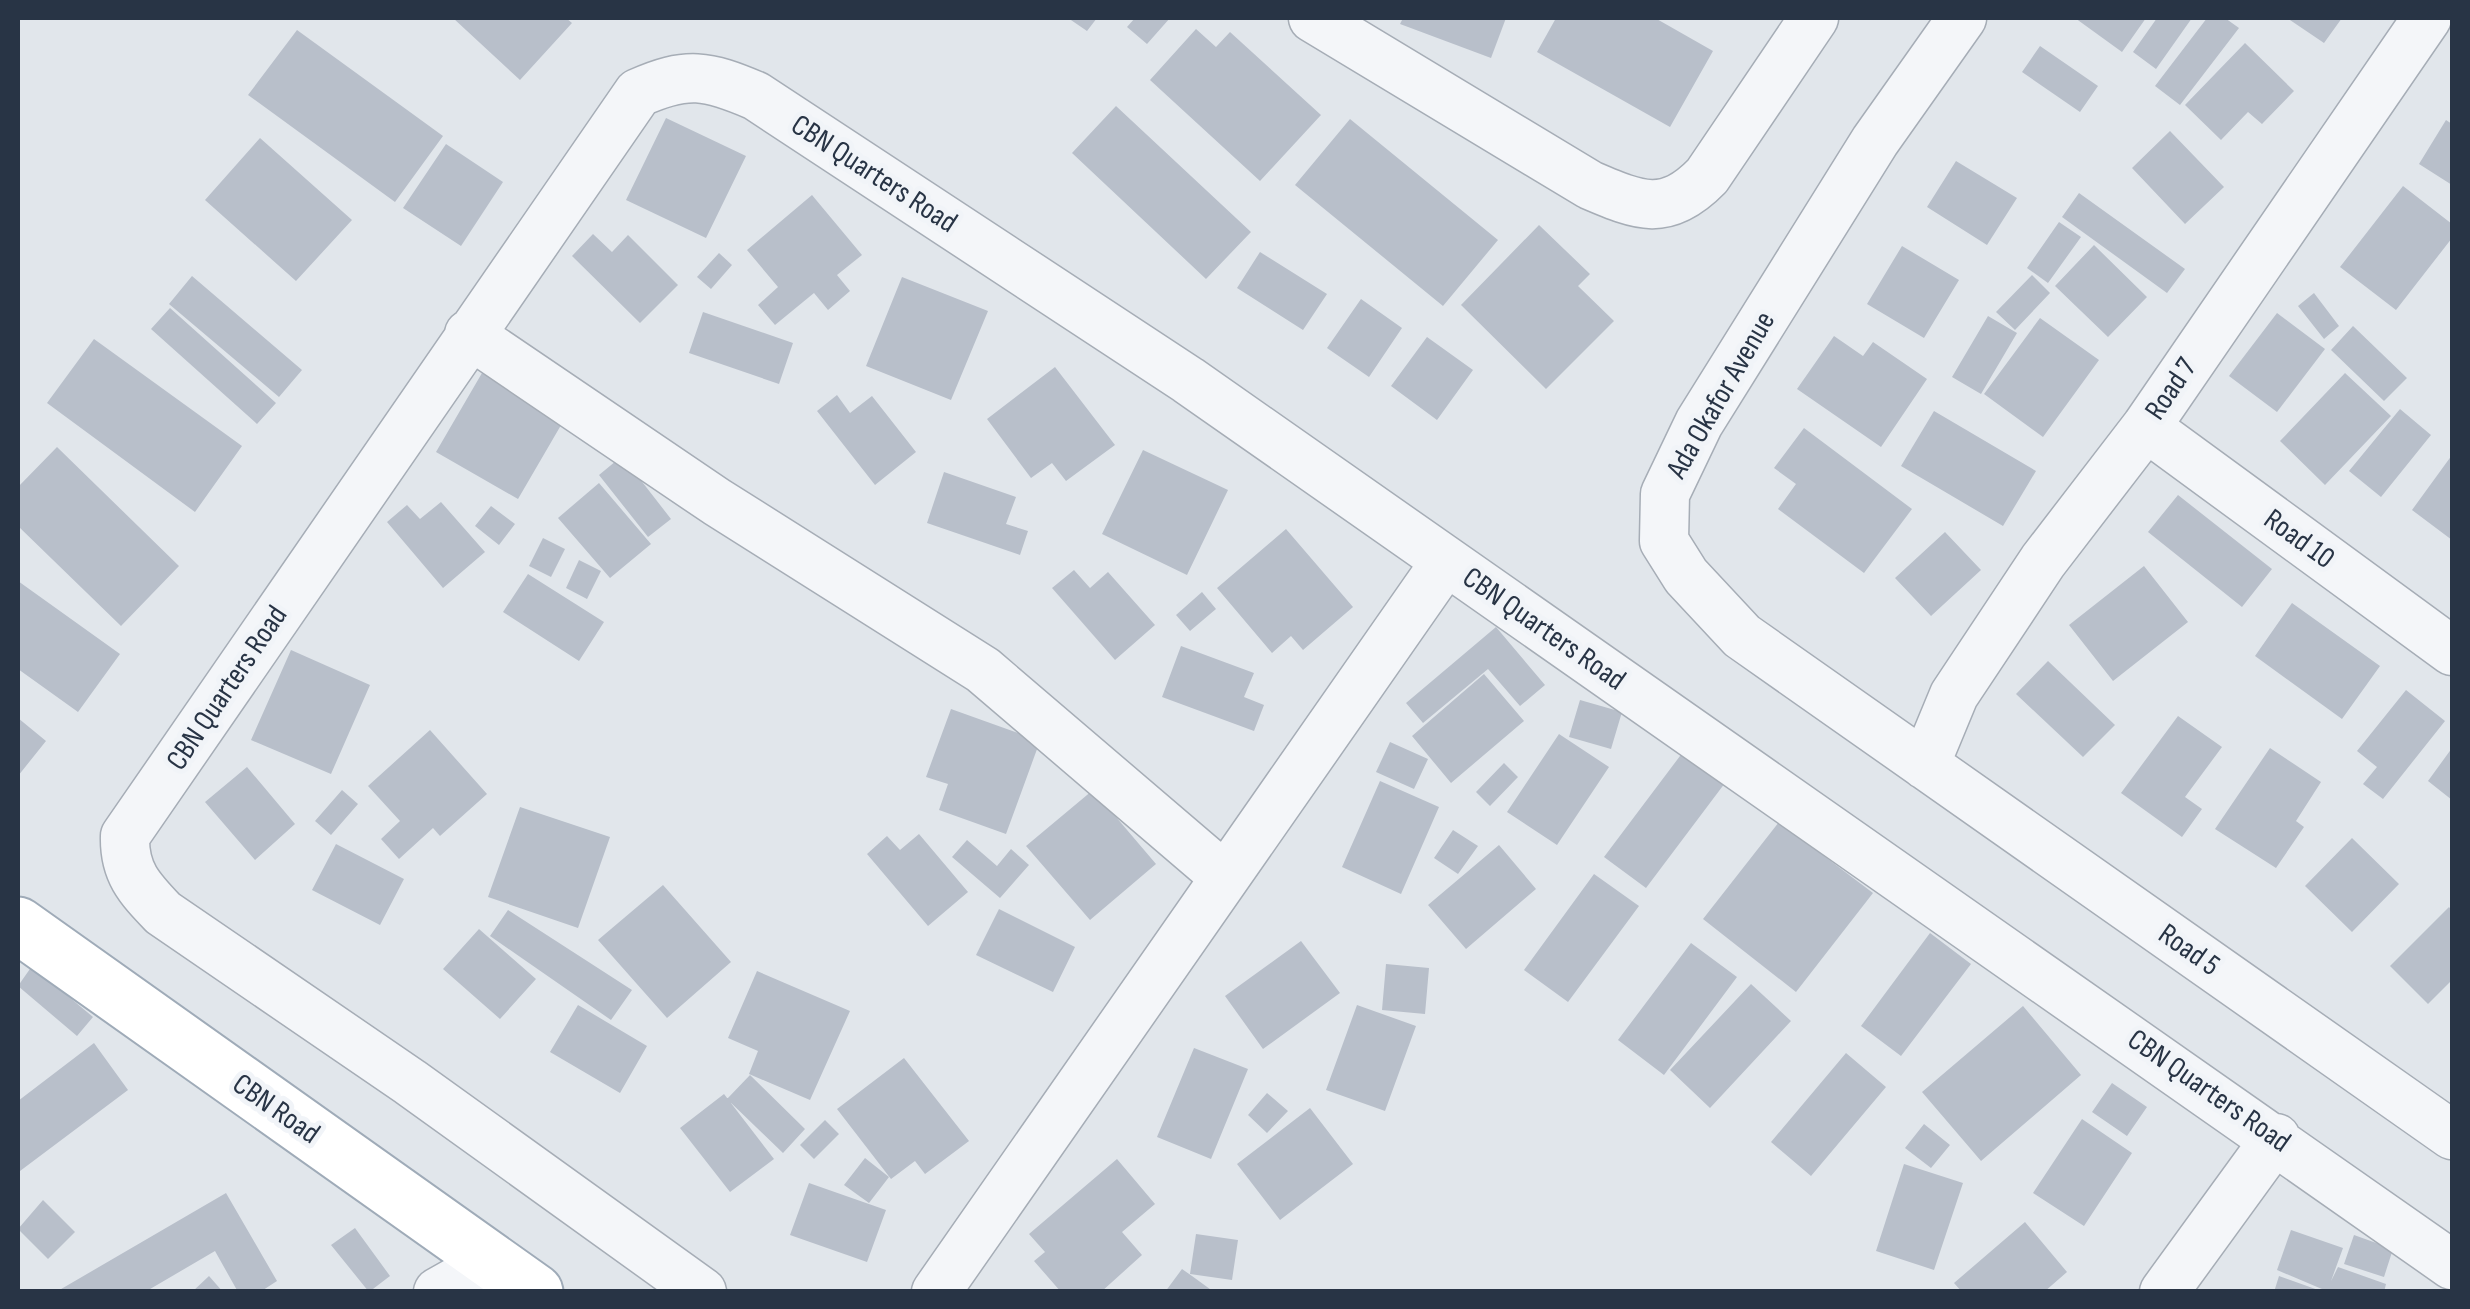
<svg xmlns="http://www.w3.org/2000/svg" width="2470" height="1309" font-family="'Sofia Sans Condensed',sans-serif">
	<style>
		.building { fill: #b8bfca }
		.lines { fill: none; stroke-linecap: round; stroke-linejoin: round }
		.minor-casing { stroke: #a6adb6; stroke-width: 51 }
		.major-casing { stroke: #9fabb8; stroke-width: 59 }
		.minor { stroke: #f4f6f9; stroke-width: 48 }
		.major { stroke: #fff; stroke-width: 55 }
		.labels { text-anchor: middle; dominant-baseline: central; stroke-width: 10; stroke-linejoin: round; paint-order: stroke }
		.street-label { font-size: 30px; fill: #283445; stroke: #f1f4f8 }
	</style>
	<rect width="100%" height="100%" fill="#e1e6eb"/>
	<path class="building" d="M453,18H566L572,23L520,80Z
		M1068,18H1097L1087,31Z
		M1135,18H1170L1147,44L1127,27Z
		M1403,18H1506L1491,58L1400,24Z
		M1556,18H1655L1713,51L1670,127L1537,52Z
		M2075,18H2146L2122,52Z
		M2157,18H2192L2156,69L2133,52Z
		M2207,18H2225L2239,28L2180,105L2155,86Z
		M2287,18H2342L2324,43Z
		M1196,29L1216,47L1230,32L1321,115L1260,181L1150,80Z
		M297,30L443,136L395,202L248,95Z
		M2245,43L2294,91L2262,124L2248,112L2221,140L2185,105Z
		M2040,46L2098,86L2080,112L2022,72Z
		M1116,106L1251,232L1206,279L1072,153Z
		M666,118L746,156L706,238L626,200Z
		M1350,119L1498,240L1443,306L1295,185Z
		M2446,120L2452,124V185L2419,164Z
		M2170,131L2224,187L2185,224L2132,168Z
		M260,138L352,220L296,281L205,200Z
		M446,144L503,182L461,246L403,208Z
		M1956,161L2017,198L1987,245L1927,207Z
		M2403,186L2452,224V238L2396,310L2340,267Z
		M2079,193L2185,269L2167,293L2062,217Z
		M812,195L862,255L837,275L850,291L828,310L814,293L775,325L758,305L778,287L747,250Z
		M2059,222L2081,237L2048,283L2027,268Z
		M1539,225L1590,274L1578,286L1614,321L1546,389L1461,305Z
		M593,234L612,252L628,235L678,285L640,323L572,256Z
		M2094,245L2147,297L2108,337L2055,286Z
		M1902,246L1959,280L1924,338L1867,304Z
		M1260,252L1327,294L1303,330L1237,288Z
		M719,253L732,265L711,289L697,277Z
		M2032,275L2050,293L2015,330L1996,312Z
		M192,276L302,370L279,397L169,304Z
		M902,277L988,311L951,400L866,366Z
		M2314,293L2339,326L2324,339L2298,306Z
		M1361,299L1402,328L1369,377L1327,348Z
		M170,308L276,403L257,424L151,329Z
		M703,312L793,343L779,384L689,353Z
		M2277,313L2325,349L2277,412L2229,376Z
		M1988,316L2017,333L1981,394L1952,377Z
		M2040,318L2099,360L2043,437L1984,394Z
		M2353,326L2407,378L2384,401L2331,350Z
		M1834,336L1863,356L1873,342L1927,379L1881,447L1797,389Z
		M1427,337L1473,370L1437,420L1391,386Z
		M94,339L242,446L195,512L47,403Z
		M1055,367L1115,445L1066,481L1052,463L1031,478L987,419Z
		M482,373L564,420L518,499L436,452Z
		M2345,373L2391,416L2325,485L2280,441Z
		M837,395L850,413L872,396L916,452L875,485L817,411Z
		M2400,409L2431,435L2381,497L2349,471Z
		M1934,411L2036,471L2003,526L1901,466Z
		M1804,428L1912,509L1864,573L1778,509L1796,484L1774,468Z
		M57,447L179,566L121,626L18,526V487Z
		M1143,450L1228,490L1187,575L1102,534Z
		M2452,455V540L2412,510Z
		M622,456L671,519L648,537L599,475Z
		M944,472L1016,497L1006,524L1028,531L1020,555L927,523Z
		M599,483L651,544L610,578L558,518Z
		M2178,495L2272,569L2242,607L2148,532Z
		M441,502L485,552L443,588L387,522L407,505L420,519Z
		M491,506L515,524L499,545L475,526Z
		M1286,529L1353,607L1303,650L1291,636L1272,653L1217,588Z
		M1945,532L1981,570L1931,616L1895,578Z
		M543,538L565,549L551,577L529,566Z
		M579,560L601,571L587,599L566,588Z
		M2144,566L2188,622L2113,681L2069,625Z
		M1074,570L1090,588L1108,572L1155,625L1115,660L1052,588Z
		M528,574L604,622L579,661L503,612Z
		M18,581L120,654L78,712L18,669Z
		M1202,592L1216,609L1190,631L1176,615Z
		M2292,603L2380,666L2342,719L2255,656Z
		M1496,627L1545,685L1520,706L1488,669L1423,723L1406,703Z
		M1181,646L1254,673L1244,697L1264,705L1254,731L1162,697Z
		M291,650L370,685L331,774L251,740Z
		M2048,661L2115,725L2083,757L2016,694Z
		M1484,674L1524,721L1451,783L1412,736Z
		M2406,690L2445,721L2383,799L2363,784L2377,767L2357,751Z
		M1580,700L1622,712L1611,749L1569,737Z
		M951,709L1040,741L1006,834L939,810L948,784L926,777Z
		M2178,716L2222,747L2185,797L2202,809L2182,837L2121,793Z
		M18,718L46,741L18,776Z
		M430,730L487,794L440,836L433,828L399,859L381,839L400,821L368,786Z
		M1559,734L1609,767L1557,845L1507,812Z
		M1390,742L1428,759L1414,789L1376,772Z
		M2270,748L2321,782L2296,821L2304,827L2276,868L2215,829Z
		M2452,748V800L2428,781Z
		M1683,752L1725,783L1646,888L1604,857Z
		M1504,763L1518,777L1490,806L1476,792Z
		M247,767L295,824L255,860L205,802Z
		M1380,781L1439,807L1401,894L1342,867Z
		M342,790L358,804L331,835L315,821Z
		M1093,790L1156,864L1090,920L1026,846Z
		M520,807L610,837L578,928L488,897Z
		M1779,822L1873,893L1796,992L1703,919Z
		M1453,830L1478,846L1458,874L1434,858Z
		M919,834L968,892L928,926L867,854L887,836L900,850Z
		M2352,838L2399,884L2352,932L2305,886Z
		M967,840L997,866L1011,849L1029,865L1000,898L952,857Z
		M336,844L404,879L380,925L312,890Z
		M1499,845L1536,889L1466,949L1428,905Z
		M1594,874L1639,906L1568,1002L1524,970Z
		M663,885L731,962L667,1018L598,940Z
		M2449,907L2452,911V980L2428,1004L2390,966Z
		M999,909L1075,947L1053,992L976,955Z
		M508,910L632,990L611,1020L490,936Z
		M479,929L536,979L500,1019L443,969Z
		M1930,933L1971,964L1901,1056L1861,1026Z
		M1301,941L1340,993L1263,1049L1225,996Z
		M1691,943L1737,977L1664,1075L1618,1040Z
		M1386,964L1429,968L1425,1014L1382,1010Z
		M32,966L93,1017L77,1036L18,986Z
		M757,971L850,1011L810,1100L749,1074L758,1051L728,1038Z
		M1751,984L1791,1021L1710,1108L1670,1070Z
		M578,1005L647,1046L620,1093L550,1052Z
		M1357,1005L1416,1026L1385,1111L1326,1090Z
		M2023,1006L2081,1075L1981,1161L1922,1092Z
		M94,1043L128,1090L20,1171L18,1101Z
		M1194,1048L1248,1069L1211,1159L1157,1137Z
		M1846,1053L1886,1087L1811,1176L1771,1142Z
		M904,1058L969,1141L925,1174L915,1161L891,1179L837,1109Z
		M750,1075L805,1129L783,1153L727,1099Z
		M2112,1083L2147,1107L2127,1136L2092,1112Z
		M1267,1093L1288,1111L1267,1133L1248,1115Z
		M724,1094L774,1159L730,1192L680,1128Z
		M1310,1108L1353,1164L1280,1220L1237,1164Z
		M2082,1119L2132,1153L2084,1226L2033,1193Z
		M825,1120L839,1134L814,1159L800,1145Z
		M1924,1124L1950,1145L1931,1168L1905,1148Z
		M865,1158L889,1177L869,1203L844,1185Z
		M1117,1159L1155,1204L1122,1232L1142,1255L1101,1292H1061L1034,1261L1045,1252L1029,1234Z
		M1904,1164L1963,1183L1934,1270L1876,1251Z
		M809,1183L886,1210L867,1262L790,1235Z
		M226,1193L277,1281L260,1292H238L215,1251L145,1292H56Z
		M43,1200L75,1232L48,1259L18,1229Z
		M2025,1222L2067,1272L2044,1292H1962L1954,1283Z
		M355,1228L390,1276L369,1292L331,1245Z
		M2291,1230L2343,1248L2331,1281L2338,1267L2386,1284L2384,1292H2329L2277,1270Z
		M1196,1234L1238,1240L1232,1280L1190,1274Z
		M2354,1235L2393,1249L2384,1277L2344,1264Z
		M1182,1269L1192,1276L1214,1292H1165Z
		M209,1276L223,1292H192Z
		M2279,1276L2321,1291V1292H2274Z"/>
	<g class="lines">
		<g class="minor-casing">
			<path id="minor" d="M1313,18L1590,185C1639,206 1666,218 1707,176L1814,18
				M1962,18L1875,141L1699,423L1665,494L1664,541L1686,576L1742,636L2452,1135
				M469,334L717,502L983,670L1225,877
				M2146,427L2452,651
				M1925,765L1954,695L2043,561L2146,427L2427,18
				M438,1292L493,1261
				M702,1292L410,1082L163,913C139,888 124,872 125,836L638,93C687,71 707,75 756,96L1188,380L2452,1265
				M936,1292L1446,561
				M2164,1292L2276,1138"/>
		</g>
		<g class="major-casing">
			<path id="major" d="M18,925L535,1292"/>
		</g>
		<use href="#minor" class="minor"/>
		<use href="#major" class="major"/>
	</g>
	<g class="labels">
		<g class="street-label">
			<text transform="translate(874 174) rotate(33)">CBN Quarters Road</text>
			<text transform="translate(2171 389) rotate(-56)">Road 7</text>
			<text transform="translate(1721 395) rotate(-60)">Ada Okafor Avenue</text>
			<text transform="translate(2299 539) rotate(36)">Road 10</text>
			<text transform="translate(1544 629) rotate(35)">CBN Quarters Road</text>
			<text transform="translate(227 688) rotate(-56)">CBN Quarters Road</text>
			<text transform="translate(2189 950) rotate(35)">Road 5</text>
			<text transform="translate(2209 1091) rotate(35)">CBN Quarters Road</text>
			<text transform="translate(276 1109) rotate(35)">CBN Road</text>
		</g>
	</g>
	<rect width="2470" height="1309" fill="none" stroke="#283445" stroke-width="40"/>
</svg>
